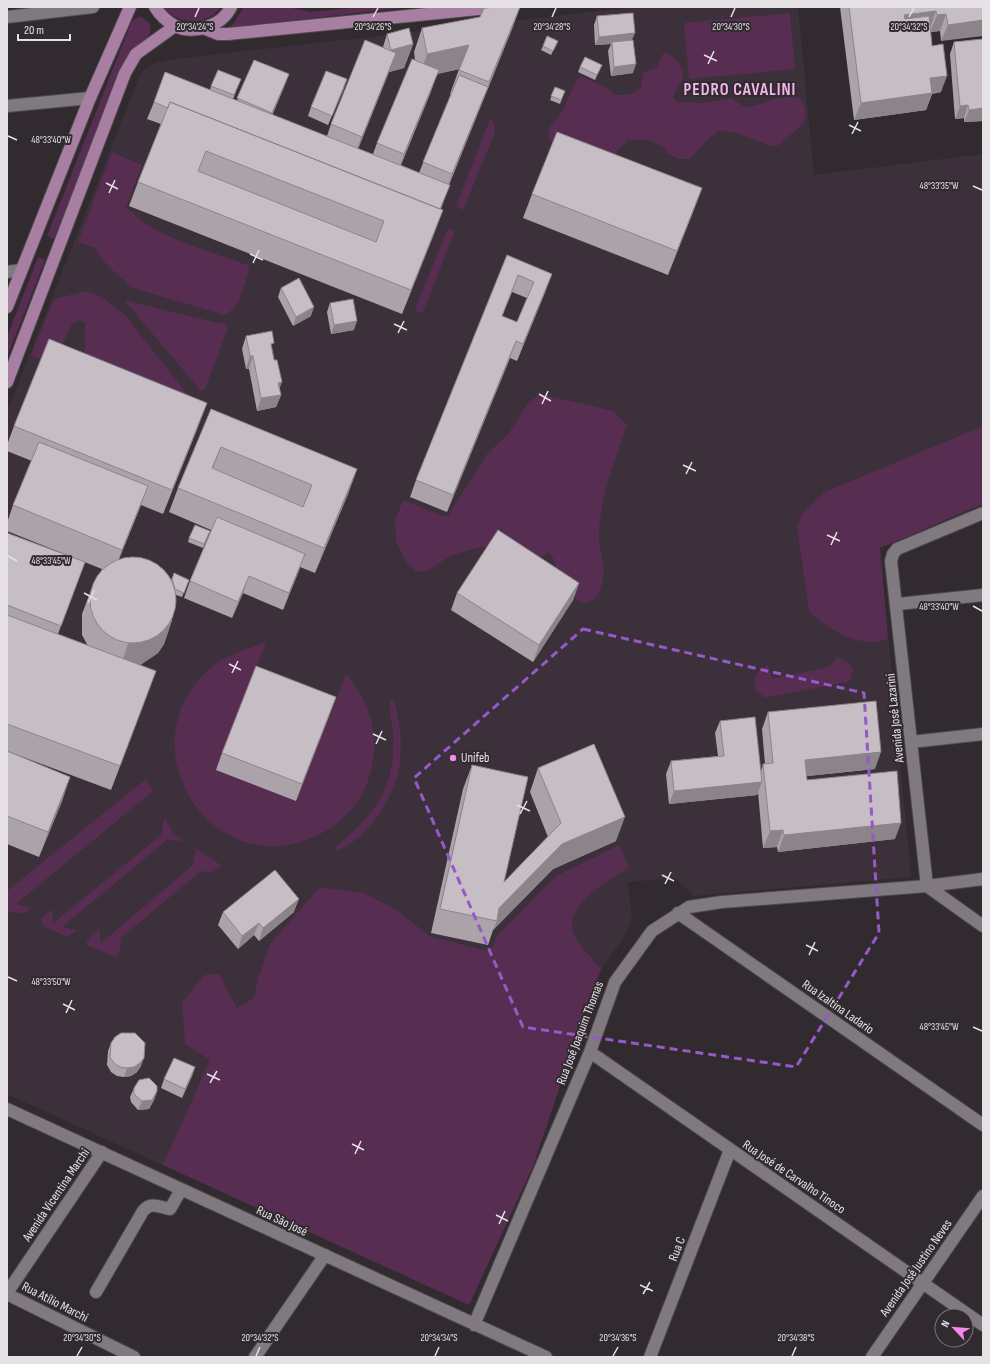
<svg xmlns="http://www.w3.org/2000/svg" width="990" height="1364" font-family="'Sofia Sans Condensed',sans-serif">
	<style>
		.built { fill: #3c303a }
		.green { fill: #572e52 }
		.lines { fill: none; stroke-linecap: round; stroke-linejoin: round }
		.minor-casing { stroke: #4e494d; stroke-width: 14 }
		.major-casing { stroke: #4e494d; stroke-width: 14 }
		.minor { stroke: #817980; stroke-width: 12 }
		.major { stroke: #a87ea3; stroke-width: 12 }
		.wall { fill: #aba3a9; fill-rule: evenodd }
		.shaded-wall { fill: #8b858a }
		.building { fill: #c7bec5; stroke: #8b858a; fill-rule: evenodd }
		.marked { fill: none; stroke: #9659c8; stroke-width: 3; stroke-dasharray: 8 5; stroke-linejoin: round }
		.ticks { fill: none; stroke: #e5e1e4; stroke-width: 1.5 }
		.poi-dot { fill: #f788eb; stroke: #312b30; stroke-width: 1.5 }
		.labels { text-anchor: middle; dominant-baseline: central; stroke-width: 4; stroke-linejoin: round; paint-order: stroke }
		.street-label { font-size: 13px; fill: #e5e1e4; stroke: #312b30 }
		.poi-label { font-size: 13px; fill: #e5e1e4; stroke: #312b30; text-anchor: start }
		.district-label { font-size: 17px; font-weight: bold; letter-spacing: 1px; fill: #f2b4ea; stroke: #312b30 }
		.ticks-label { font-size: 10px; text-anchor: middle; fill: #e5e1e4; stroke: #312b30; stroke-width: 4; stroke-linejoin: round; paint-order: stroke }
	</style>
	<rect width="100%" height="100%" fill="#312b30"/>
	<path class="built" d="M635,7H798L814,175L983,154V504L880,548L911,877L694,896L675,878L628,882L632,918L627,932L601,970L592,991L533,1166L469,1305L7,1094V412L139,77L145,69L152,64L166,60Z"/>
	<path class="green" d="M163,7H221C205,27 179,25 163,7Z
		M244,7H288L310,12L360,7H411L231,27Z
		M790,13L795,69L689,79L684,23Z
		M141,17L150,24C154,38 139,43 131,52C127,55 125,61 122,65L54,239L47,236L131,23L136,18Z
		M666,52C676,57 686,68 682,80C679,86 675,91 673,97L677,102L705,103L731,98L746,108L775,99L795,96L803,101L806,113L804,123L779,145L770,146L740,134L720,130L709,138L690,159H678L669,154L662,146L648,140H628L608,160L554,146L548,137L549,128L562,112L577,79L582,77L605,87L615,95H627L636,92L641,87L643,73L657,67L662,55Z
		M490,119L494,123V135L463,210L456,206Z
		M112,152L142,165L126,207C155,238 210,251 250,266C244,283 242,308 224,315L133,288L110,268L101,258L96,248L78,242Z
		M448,228L455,231L423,312L419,313L415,309Z
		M38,257L45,260L7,357V337Z
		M86,291L102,297L125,315L196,405L85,370V323C80,320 77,320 72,324L55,360L48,363L33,356L32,352L54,299Z
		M124,300L227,325V331L205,389L202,391L200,390Z
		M540,394L613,411L627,425C615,460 601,495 599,532C598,547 606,564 603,578C601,592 596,603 582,603L556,581C556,570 557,560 548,552L538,561L508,544L477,548L452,555L425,572L416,571L406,562L396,541L395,521L403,500L443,516H448L487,454L509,433L529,402Z
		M983,426V504L880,548L888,639C883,640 878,642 873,642C849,642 825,627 809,611L797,526L803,513L825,492Z
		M266,642L250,683L296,801L346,674C372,704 382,741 368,780C360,805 340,825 316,836C213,885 123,747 209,669C226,654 246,650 266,642Z
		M838,657L850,664L853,669L851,679L847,682L769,697H764L755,689C753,676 757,671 768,665L772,679L829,667Z
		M390,701H394C400,721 402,741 400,762C396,796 369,838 337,851L334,848C374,816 396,788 393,734C393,727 388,706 390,701Z
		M146,779L153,791L16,904L32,908C23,914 17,915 7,910V891Z
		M164,818L174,833L183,841L167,840L62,927L77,930L68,937L43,926L41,919L52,909L53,923L161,835Z
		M619,845L629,867C609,881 560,906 575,936C581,948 593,959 601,970L592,991L533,1166L469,1305L163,1165L210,1060L185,1044L182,1003L204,975L219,974L237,1008L254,998L258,979L270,944L320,887L364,893L397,910L429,936L487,951L492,947L497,936L556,876Z
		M196,848L222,866L211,873L201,871L121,938L120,951L116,957L87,945V940L100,929V944L193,865Z"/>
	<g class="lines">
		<g class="minor-casing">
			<path id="minor" d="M7,17L93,7
				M7,106L90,98
				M7,272L21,270
				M898,604L983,595
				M911,742L983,734
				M927,886L891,561L893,554L897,549L983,513
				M927,886L983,926
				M678,913L983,1125
				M590,1052L983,1325
				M7,1109L546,1357
				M96,1292L143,1211C151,1201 159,1207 170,1209L181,1190
				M7,1293L102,1152
				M7,1294L134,1357
				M474,1325L590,1052L615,982L652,931L689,907L722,902L927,886L983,879
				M255,1357L325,1255
				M650,1357L730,1150
				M872,1357L983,1196"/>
		</g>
		<g class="major-casing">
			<path id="major" d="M155,7C160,15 166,21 175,26C194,35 222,26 231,7
				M203,28L218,34H228L498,7
				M7,307L90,98L130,7
				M7,382L125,73L136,54L175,26"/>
		</g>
		<use href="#minor" class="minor"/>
		<use href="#major" class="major"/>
	</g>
	<path class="wall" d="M520,7L512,29L449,185L441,209L434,234L402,314L129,206L138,182L161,124L147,119L154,102L210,90L211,86L241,79L233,99L237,101L254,60L289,74L284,87L272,115L327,136L331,124L383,47L387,34L413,44L404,68L389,72L358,149L373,154L377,143L415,60L414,52L422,28L480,17ZM459,69L450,94H451L419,173L401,165L430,94L437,74Z
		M840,7H983L941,41L940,31L931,32L932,46L941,92L932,94L926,110L854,120Z
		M597,16L632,40L633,73L611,76L608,51L611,44L595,45L594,25Z
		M983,39V121L964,122V118L955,119L950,54L954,42Z
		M558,41L551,55L541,50L543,46Z
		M580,67L600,69L595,80L578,72Z
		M555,87L565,91L560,104L550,100Z
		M344,88L328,125L308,116L311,107Z
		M702,188L693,212L668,275L523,218L532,194Z
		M507,255L546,290L517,361L510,358L447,512L410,497L416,480ZM512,292L527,298L517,322L502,316Z
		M281,288L311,316L293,326L278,297Z
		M330,303L354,330L331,334L327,312Z
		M246,336L272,348L281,395L276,407L257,411L249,369H246L242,349Z
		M211,409L357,469L348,494L315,573L300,567L283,610L243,593L232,618L184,598L190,581L211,530L169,512L178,488Z
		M14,426L198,427L163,514L141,505L119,559L172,579L189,580L182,597L176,595L172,620L164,644L158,653L140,665L147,695L111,790L7,751V533L85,562L58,634L88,646L82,635V614L91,590L102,569L7,531V523L13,505L32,461L7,451V445Z
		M210,531L203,548L188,542L189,538Z
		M579,583L573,600L533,662L451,610L457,593Z
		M336,697L296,801L216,770L222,753Z
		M768,712L875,769L807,776V780L895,839L778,852L777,847L763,848L758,792L757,795L669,804L666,774L671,761L718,756L715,733L720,721L761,771L763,764H765L762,729Z
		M7,751L70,777L62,801L39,857L7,844Z
		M472,765L504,882L548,837L530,792L538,768L616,841L553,869L493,930L488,945L431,933L463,789Z
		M223,912H294L259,941L254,935L238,949L218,925Z
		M111,1043L141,1066L137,1072L131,1076L124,1077L117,1076L111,1072L107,1065L108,1051Z
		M195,1067L192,1076L182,1098L161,1088L164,1079Z
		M134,1088L157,1091L154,1100L149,1109L138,1110L131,1102L130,1097Z"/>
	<path class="shaded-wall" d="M520,7L512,29L443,198L452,174Z
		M936,11L930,28L898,32L904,15Z
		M946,14L940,31L930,32L937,15Z
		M983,20V36L941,41L948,25Z
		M635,33L631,42H612L611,44L595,45L599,37Z
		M413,44L404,68L389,72L353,161L391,50Z
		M469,45L460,69L437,74L430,94L395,178L404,154L419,78L427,54Z
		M636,64L633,73L611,76L614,67Z
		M289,74L284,87L268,126L272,113Z
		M947,76L941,92L932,94L926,110L854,120L861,103L930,78Z
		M347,79L344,88L328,125L332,116Z
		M968,105L964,118L955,119L960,106Z
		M983,108V121L964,122L969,110Z
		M702,188L693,212L668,275L677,251Z
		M443,210L434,234L402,314L411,290Z
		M552,274L546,290L517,361L523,344Z
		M518,275L512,292L495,333L502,316Z
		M314,307L311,316L293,326L296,317Z
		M357,321L354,330L331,334L334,325Z
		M516,341L510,358L447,512L453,495Z
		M250,356H253L249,369H246Z
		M282,382L277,395L278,383Z
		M281,395L276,407L257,411L261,398Z
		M207,403L198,427L163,514L172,490Z
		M221,447L212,471V468Z
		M357,469L348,494L315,573L324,548Z
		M148,486L139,510L113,574L122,550Z
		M305,554L299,571L283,610L289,593Z
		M249,576L243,593L232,618L238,602Z
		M579,583L573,600L533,662L539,645Z
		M172,620L164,644L158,653L140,665L120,668L128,644Z
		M336,697L330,714L296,801L302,784Z
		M881,752L875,769L799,777L805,760Z
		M70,777L62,801L39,857L48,832Z
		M762,782L757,795L669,804L674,791Z
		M625,817L616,841L553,869L493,930L497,921L499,908L562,844Z
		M901,823L895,839L778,852L784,835Z
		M783,830L777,847L763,848L770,831Z
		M299,899L294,912L259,941L263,928Z
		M259,923L254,935L238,949L242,936Z
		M144,1058L141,1066L137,1072L131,1076L124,1077L127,1068Z
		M195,1067L192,1076L182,1098L185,1089Z
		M157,1091L154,1100L149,1109L138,1110L142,1101Z"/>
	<path class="building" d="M498,7H520L489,82L459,70L469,45L427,54L422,28L480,17L484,8Z
		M849,7H983V20L948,25L946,14L937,15L936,11L904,15L905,19L929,16L932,46L943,44L947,76L930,78L932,93L861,103Z
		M633,13L635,33L599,37L597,16Z
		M409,28L413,44L391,50L387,34Z
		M547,36L558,41L553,51L543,46Z
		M983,39V108L969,110L968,105L960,106L954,42Z
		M365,40L396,53L362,137L331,124Z
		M633,40L636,64L614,67L612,42Z
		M585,57L602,65L597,75L580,67Z
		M412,59L439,70L404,154L377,143Z
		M254,60L289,74L272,113L237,98Z
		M218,70L241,79L234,95L211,86Z
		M326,71L347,79L332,116L311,107Z
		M165,72L450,185L440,209L170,102L168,108L154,102Z
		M459,75L488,87L452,174L423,162Z
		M555,87L565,91L561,100L551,96Z
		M170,102L443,210L411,290L138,182ZM206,151L384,221L376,242L198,171Z
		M557,132L702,188L677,251L532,194Z
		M507,255L552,274L523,344L516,341L453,495L416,480ZM518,275L534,282L517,322L502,316Z
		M299,278L314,307L296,317L281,288Z
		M353,299L357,321L334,325L330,303Z
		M272,331L274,343L271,344L274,360H277L282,382L278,383L281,395L261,398L253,356H250L246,336Z
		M49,339L207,403L172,490L14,426Z
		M211,409L357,469L324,548L178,488ZM221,447L312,485L303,507L212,468Z
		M39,442L148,486L122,550L13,505Z
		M217,517L305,554L289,593L249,576L238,602L190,581Z
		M195,525L210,531L204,544L189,538Z
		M498,530L579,583L539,645L457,593Z
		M7,533L85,562L61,626L7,605Z
		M90 600a43 43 0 1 1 86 0a43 43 0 1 1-86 0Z
		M174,573L189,580L184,593L175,589L172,579Z
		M7,615L156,671L120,766L7,724Z
		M256,666L336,697L302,784L222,753Z
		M876,701L881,752L805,760L807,780L897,771L901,823L784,835L783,830L770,831L763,764L773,763L768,712Z
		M755,717L762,782L674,791L671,761L724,756L720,721Z
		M594,744L625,817L562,844L499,908L497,921L440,909L472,765L528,777L504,882L561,823L538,768Z
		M7,751L70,777L48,832L7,816Z
		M275,870L299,899L263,928L259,923L242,936L223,912Z
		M121,1033H135L145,1043L144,1058L140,1063L134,1067L127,1068L120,1067L114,1063L110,1057L111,1043L115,1037Z
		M174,1058L195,1067L185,1089L164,1079Z
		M149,1078L157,1086V1091L152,1100L142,1101L134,1094V1088L139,1080Z"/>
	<path class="marked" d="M583,629L864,693L879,933L796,1067L523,1027L414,778Z"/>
	<path class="ticks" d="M195,17L199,8M373,17L378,8M552,17L556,8M731,17L735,8M909,17L914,8M704,55L717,61M708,64L714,51M849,125L861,131M852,134L858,122M8,136L17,140M106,183L118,189M973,186L982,190M109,193L115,180M250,254L263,260M253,263L259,250M394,324L407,330M398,333L404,321M539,394L551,401M542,404L548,391M683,465L696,471M686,474L692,462M827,535L840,541M831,545L837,532M8,556L17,561M84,593L97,600M88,603L94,590M973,606L982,611M229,664L241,670M232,673L238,661M373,734L386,740M376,744L382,731M517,805L530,811M520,814L527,801M662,875L674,881M665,884L671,872M806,945L818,951M809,955L815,942M8,977L17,981M63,1004L75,1010M66,1013L72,1000M973,1027L982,1031M207,1074L220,1080M210,1083L217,1071M352,1144L364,1150M355,1154L361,1141M496,1215L508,1221M499,1224L505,1211M640,1285L653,1291M643,1294L650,1282M77,1356L82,1347M256,1356L260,1347M435,1356L439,1347M613,1356L618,1347M792,1356L796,1347"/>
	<circle class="poi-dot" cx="453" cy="758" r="4"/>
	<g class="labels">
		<g class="street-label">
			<text transform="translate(895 718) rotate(-96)">Avenida José Lazarini</text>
			<text transform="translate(838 1007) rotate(35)">Rua Izaltina Ladario</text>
			<text transform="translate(580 1033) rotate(-69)">Rua José Joaquim Thomas</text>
			<text transform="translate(794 1177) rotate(34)">Rua José de Carvalho Tinoco</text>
			<text transform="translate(56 1195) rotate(-56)">Avenida Vicentina Marchi</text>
			<text transform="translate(282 1221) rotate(25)">Rua São José</text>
			<text transform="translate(677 1249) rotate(-69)">Rua C</text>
			<text transform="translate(916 1268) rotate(-55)">Avenida José Justino Neves</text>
			<text transform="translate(55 1302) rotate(27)">Rua Atílio Marchi</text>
		</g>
		<g class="poi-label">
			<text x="461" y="758">Unifeb</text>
		</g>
		<g class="district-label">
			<text x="740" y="90">PEDRO CAVALINI</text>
		</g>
	</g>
	<g class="ticks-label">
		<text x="195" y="30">20°34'24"S</text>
		<text x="373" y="30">20°34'26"S</text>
		<text x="552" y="30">20°34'28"S</text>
		<text x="731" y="30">20°34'30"S</text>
		<text x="909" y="30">20°34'32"S</text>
		<text x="51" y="143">48°33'40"W</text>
		<text x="939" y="189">48°33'35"W</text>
		<text x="51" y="564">48°33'45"W</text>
		<text x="939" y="610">48°33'40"W</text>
		<text x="51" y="985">48°33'50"W</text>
		<text x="939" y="1030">48°33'45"W</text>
		<text x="82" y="1341">20°34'30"S</text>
		<text x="260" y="1341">20°34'32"S</text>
		<text x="439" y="1341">20°34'34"S</text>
		<text x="618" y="1341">20°34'36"S</text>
		<text x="796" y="1341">20°34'38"S</text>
	</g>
	<rect width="990" height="1364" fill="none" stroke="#e5e1e4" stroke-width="16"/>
	<g transform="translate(954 1328) rotate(296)"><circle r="19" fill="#312b30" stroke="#797478"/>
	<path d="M0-3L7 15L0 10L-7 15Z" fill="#f788eb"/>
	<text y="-6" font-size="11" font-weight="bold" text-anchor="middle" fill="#e5e1e4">N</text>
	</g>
	<path d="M18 34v6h52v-6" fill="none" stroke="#e5e1e4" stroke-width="2"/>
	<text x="24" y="34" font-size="12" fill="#e5e1e4" stroke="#312b30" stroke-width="3" paint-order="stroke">20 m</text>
</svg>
